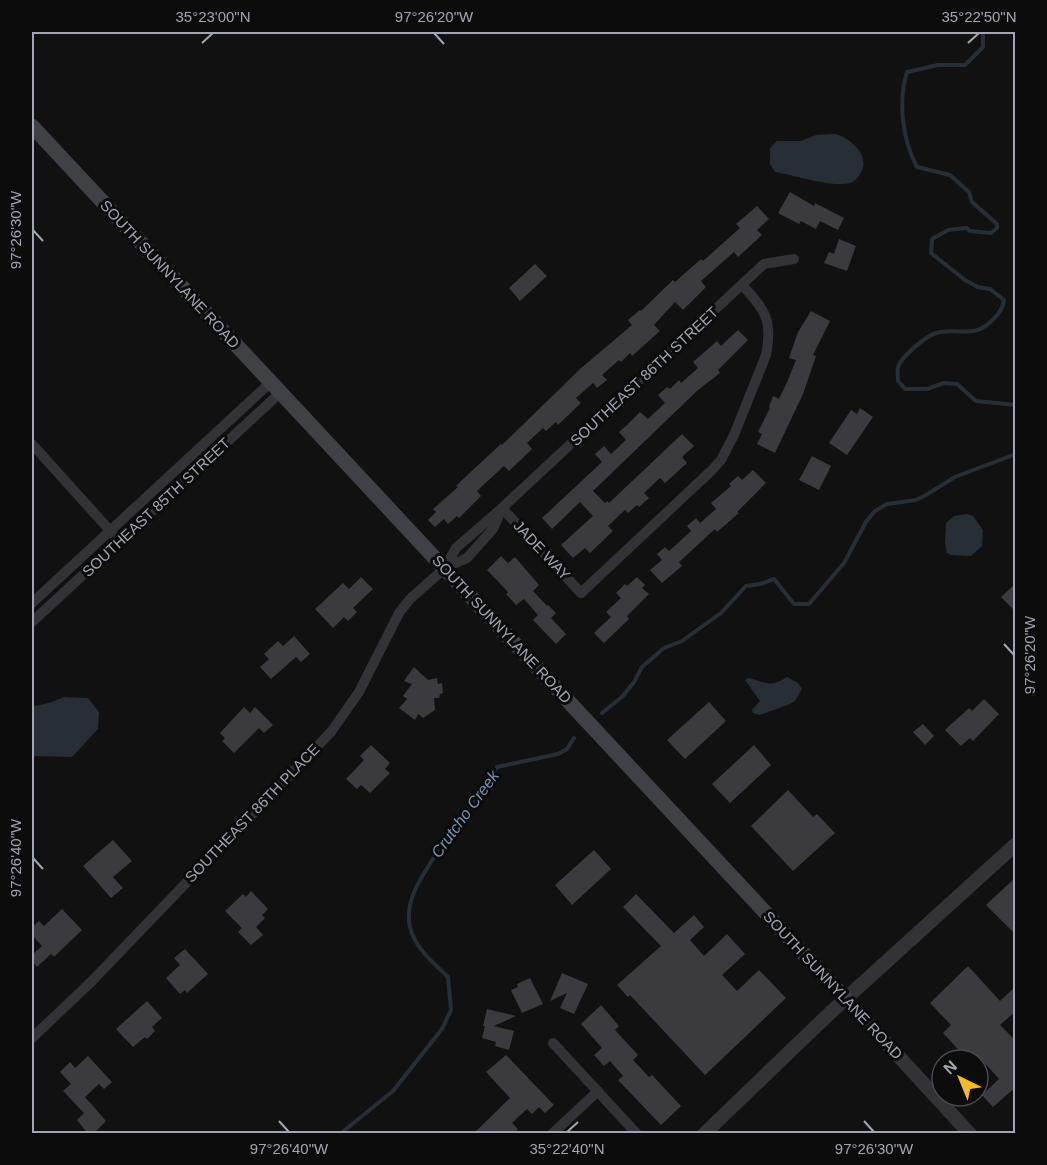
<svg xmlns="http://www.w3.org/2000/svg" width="1047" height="1165" font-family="Helvetica,sans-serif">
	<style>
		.water { fill: #272e36 }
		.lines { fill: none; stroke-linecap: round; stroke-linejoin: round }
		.stream { stroke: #272e36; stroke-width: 4 }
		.building { fill: #3b3b3f }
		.minor { stroke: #323237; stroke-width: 10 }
		.tertiary { stroke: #323237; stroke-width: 14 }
		.secondary { stroke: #404147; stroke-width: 15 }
		.ticks { fill: none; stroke: #a2a6b3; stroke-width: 2 }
		.labels { text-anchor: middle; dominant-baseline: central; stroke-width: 6; stroke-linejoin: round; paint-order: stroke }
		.street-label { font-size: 15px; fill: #a2a6b3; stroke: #0c0c0d }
		.water-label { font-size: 16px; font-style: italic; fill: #7792af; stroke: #0c0c0d }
		.neatline { fill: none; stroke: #a2a6b3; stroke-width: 2 }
		.ticks-label { font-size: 15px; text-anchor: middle; fill: #a2a6b3 }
	</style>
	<rect width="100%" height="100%" fill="#111112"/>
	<path class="water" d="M834,134C850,137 872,156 860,174C858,178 854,182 850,183C832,188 794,175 775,172L770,164V148L777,141H801L816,135Z
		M967,514L973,516L983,530L982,546L971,556L951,555L947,553L945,543L946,523L954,516Z
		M787,677L798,683L802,689L795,701L790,704L760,715L753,713L752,710L760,701L745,680L749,678C767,683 770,688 787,677Z
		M64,697L88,698L99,712L98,729L72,757L36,756L32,758V706C41,706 56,701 64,697Z"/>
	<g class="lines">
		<path class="stream" d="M983,32V47L965,65H938L907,72C898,101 902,139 917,167L950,175L969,192L972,202L997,224V228L991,233L970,231L967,228L948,230L932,239L931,253L965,280L978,287L990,289L1004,300C1003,313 985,330 973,331C960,333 948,329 936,333C926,336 901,357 898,367C897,371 898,377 898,381L905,389H927L944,383L957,384L976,401L1016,405
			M602,713L623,696L634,682L642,667L664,648L682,641L721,613L746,586L760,584L774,579L794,604H809L844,563L866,522L875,511L887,504L916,500L926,495L955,477L1016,454
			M340,1134L393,1091L442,1029L451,1010L448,977C436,965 421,953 414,938C396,904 429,866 446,840L447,834L482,792L497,767L558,754L567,749L574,738"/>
	</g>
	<path class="building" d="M790,192L814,206L815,203L844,218L838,230L820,221L816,229L801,221L799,224L778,213Z
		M757,206L769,219L757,230L762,235L738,257L734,252L701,281L706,287L683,310L675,302L654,325L660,331L632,356L630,353L621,362L619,360L602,375L607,380L597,388L593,383L576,398L581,403L558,425L556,422L546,431L543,428L527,443L532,449L509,471L504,466L477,491L481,496L459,518L457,516L448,524L444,519L435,527L428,520L436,512L433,509L458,487L456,486L462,480L501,444L502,445L580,369L632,325L628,320L640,310L641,311L673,280L675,282L701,259L703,261L740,228L736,224Z
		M839,239L856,246L847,271L824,263L829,252L834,254Z
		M535,264L547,276L520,301L509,288Z
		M811,311L830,321L813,355L816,356L803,394L775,453L757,444L762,434L758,432L770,408L769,407L773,396L779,399L788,380L796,360L789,358L798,332Z
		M738,330L748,340L718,370L720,373L698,390L593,491L605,503L607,501L609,503L682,434L694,446L682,457L687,463L665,483L660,478L644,493L649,498L639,507L637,505L628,513L625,510L608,526L613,531L590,553L585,548L573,558L561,545L593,516L580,502L552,529L542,518L602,462L595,454L604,446L611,454L626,440L619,432L627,425L640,412L648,419L665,403L658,395L667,387L670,389L679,380L681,383L698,368L693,362L717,341L721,346Z
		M860,408L873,417L847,455L829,443L851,410L857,414Z
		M812,456L831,466L819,490L799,480Z
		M753,470L766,483L737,512L739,513L717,532L715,529L679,562L682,566L662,583L650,570L662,560L657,554L665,547L669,551L691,531L687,526L696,518L700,523L716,509L711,503L731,486L729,484L738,476L742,480Z
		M501,556L508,563L515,557L539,585L533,591L547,606L548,605L556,613L551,618L566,634L556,644L533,620L538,615L524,599L516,605L506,594L508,592L487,570Z
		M361,577L373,589L353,608L357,612L348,621L344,617L333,628L315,609L343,583L349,589Z
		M637,577L645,585L642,588L649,594L627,616L629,619L604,643L594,633L611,617L606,612L621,598L616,593L625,584L627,586Z
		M1016,583V612L1001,597Z
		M294,636L310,654L301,662L296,657L271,679L260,667L269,659L264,654L278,641L283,646Z
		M414,667L428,680L437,678L438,684L442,683L443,693L440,694L439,698H434L435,710L423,718L418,714L415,720L399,708L407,699L403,696L412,684L404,681Z
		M984,699L999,714L973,741L970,738L961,746L945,730L969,708L972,711Z
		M709,702L726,721L685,759L667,740Z
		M244,707L250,713L255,707L273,725L264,733L259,728L234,753L222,741L225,738L220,733Z
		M923,724L934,736L925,745L913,732Z
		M371,745L390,763L385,769L390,773L370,793L361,785L357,789L346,779L364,760L360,756Z
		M754,745L771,765L730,803L712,784Z
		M788,790L813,817L817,814L835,833L793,871L751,826Z
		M113,840L132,861L113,877L123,888L111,898L83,866Z
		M594,850L611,869L572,905L555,885Z
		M1016,877V935L986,905Z
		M251,891L268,909L262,915L265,918L256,927L263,935L251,945L238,932L242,928L225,911L243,894L246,897Z
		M636,894L674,933L694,915L704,927L690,940L704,956L727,934L745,954L722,975L737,991L759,970L786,998L705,1075L630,995L628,997L617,985L661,946L623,907Z
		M62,909L82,930L54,957L51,954L37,967L32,961V955L42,946L32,935V927L39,921L44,926Z
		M185,949L208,974L187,993L185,990L180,994L166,978L180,965L174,958Z
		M968,966L1000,1001L1016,986V1011L1000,1025L1016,1041V1087L993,1107L982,1095L999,1079L982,1060H968L943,1033L951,1025L930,1003Z
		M562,973L588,984L574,1014L560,1008L567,993L550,1001Z
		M530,978L543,1004L522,1013L511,990L518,987L517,984Z
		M147,1001L162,1018L152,1027L155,1031L147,1039L145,1037L133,1047L116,1029Z
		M601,1005L619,1026L615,1030L638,1055L633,1060L649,1077L652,1075L681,1106L661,1125L618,1080L623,1076L610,1061L604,1066L594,1055L602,1048L581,1024Z
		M487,1009L516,1016L494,1026L514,1031L509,1050L495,1046L496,1042L482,1038L485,1026H483Z
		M506,1055L554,1105L545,1113L539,1107L532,1114L527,1109L512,1123L518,1129L513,1134H473L510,1098L486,1072Z
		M88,1056L112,1082L104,1089L99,1084L85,1097L106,1121L93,1134H88L77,1120L84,1113L63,1091L71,1084L60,1072L70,1062L75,1068Z"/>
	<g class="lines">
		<path class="minor" d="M32,444L114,535
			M502,508L581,593L711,471L721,460L734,435L766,355C773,321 765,309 742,285
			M445,568L456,548L502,508L764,264L794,259
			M32,603L271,382
			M32,622L281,392
			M32,1038L91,982L331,732L359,692L399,613L410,599L445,568L467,558L493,529L502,508
			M553,1043L637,1134
			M552,1134L598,1091"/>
		<path class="tertiary" d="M846,999L970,1134
			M704,1134L831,1012L1016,844"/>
		<path class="secondary" d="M32,126L846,999"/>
	</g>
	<path class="ticks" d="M434,33L444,44M202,43L213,33M968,43L979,33M33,230L43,241M1004,644L1014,655M33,858L43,869M279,1121L289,1132M864,1121L874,1132M567,1132L578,1122"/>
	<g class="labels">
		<g class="street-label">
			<text transform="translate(170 274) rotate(47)">SOUTH SUNNYLANE ROAD</text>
			<text transform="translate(644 376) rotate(-43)">SOUTHEAST 86TH STREET</text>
			<text transform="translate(156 507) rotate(-43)">SOUTHEAST 85TH STREET</text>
			<text transform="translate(542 550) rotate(47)">JADE WAY</text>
			<text transform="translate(502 629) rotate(47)">SOUTH SUNNYLANE ROAD</text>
			<text transform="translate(252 813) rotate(-46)">SOUTHEAST 86TH PLACE</text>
			<text transform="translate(833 985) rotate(47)">SOUTH SUNNYLANE ROAD</text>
		</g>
		<g class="water-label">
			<text transform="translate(465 814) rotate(-54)">Crutcho Creek</text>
		</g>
	</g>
	<rect width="1047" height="1165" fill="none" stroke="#0c0c0d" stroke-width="66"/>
	<g transform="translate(960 1078) rotate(317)"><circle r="28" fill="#0c0c0d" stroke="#484a4f" stroke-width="1.5"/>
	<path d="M0-4.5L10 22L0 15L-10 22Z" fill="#f4ba27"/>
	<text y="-9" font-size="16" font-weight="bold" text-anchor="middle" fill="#a2a6b3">N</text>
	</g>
	<rect x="33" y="33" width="981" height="1099" class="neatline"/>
	<g class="ticks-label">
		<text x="213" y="22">35°23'00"N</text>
		<text x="434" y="22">97°26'20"W</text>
		<text x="979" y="22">35°22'50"N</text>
		<text transform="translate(16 230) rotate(-90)" y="5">97°26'30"W</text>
		<text transform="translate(1030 655) rotate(-90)" y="5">97°26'20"W</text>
		<text transform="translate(16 858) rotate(-90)" y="5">97°26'40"W</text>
		<text x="289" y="1154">97°26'40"W</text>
		<text x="567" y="1154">35°22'40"N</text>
		<text x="874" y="1154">97°26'30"W</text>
	</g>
</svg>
